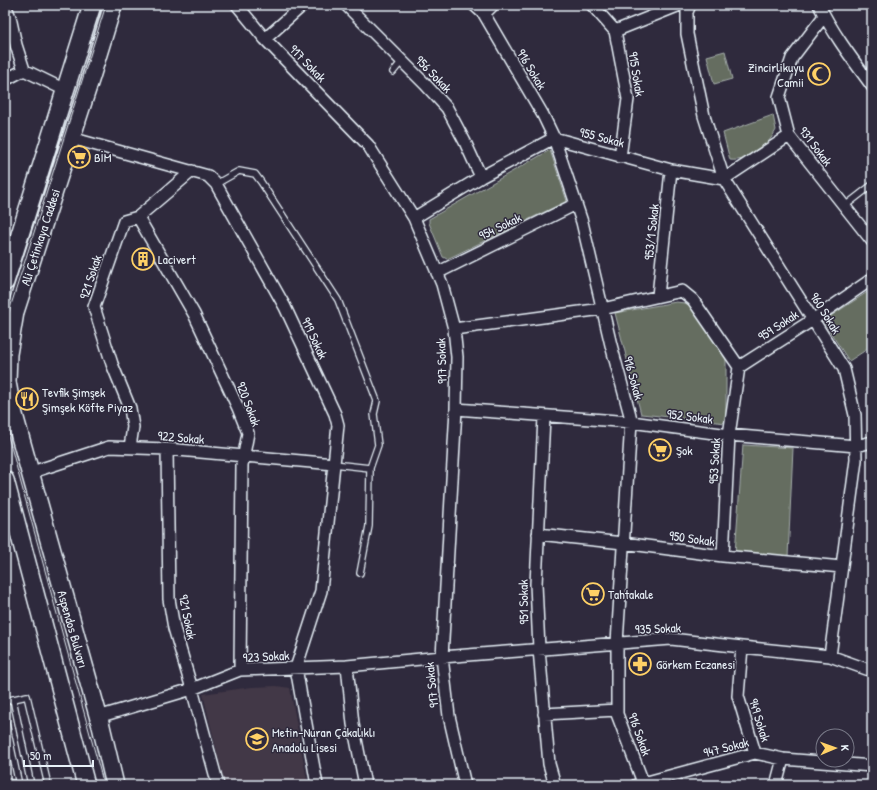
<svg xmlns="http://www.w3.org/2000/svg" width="877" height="790" font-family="'Patrick Hand',sans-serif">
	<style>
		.built { fill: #423846 }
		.green { fill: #656d60; stroke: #a6afac }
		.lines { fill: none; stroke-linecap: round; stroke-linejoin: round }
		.lane-casing { stroke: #e8f1f8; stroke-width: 8 }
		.street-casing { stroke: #e8f1f8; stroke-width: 14 }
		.primary-casing { stroke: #e8f1f8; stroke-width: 20 }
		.lane { stroke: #2f2a3d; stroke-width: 5.5 }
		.street { stroke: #2f2a3d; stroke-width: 11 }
		.primary { stroke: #2f2a3d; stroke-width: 17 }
		.tram { stroke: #e8f1f8; stroke-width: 1 }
		.labels { text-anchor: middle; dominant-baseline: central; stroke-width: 3; stroke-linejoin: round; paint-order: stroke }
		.street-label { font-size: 13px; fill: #e8f1f8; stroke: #2f2a3d }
		.poi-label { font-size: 13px; fill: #e8f1f8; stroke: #2f2a3d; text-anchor: start }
	</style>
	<rect width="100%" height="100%" fill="#2f2a3d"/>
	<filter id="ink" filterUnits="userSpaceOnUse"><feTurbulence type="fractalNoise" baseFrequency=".025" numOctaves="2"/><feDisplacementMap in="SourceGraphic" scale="8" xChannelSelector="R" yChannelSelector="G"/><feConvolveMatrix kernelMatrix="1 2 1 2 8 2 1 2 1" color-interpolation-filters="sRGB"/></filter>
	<g filter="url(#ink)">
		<path class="built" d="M276,686L290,688L308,785H225L203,694L252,687Z"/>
		<path class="green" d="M725,51L732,79L714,84L707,56Z
			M773,115L776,130C767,147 751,162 730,160L723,133Z
			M550,150L567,201L447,259L443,257L429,223V219Z
			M872,289V346L849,361L823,321Z
			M676,302L685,303L690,306L709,329L726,356V423L641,414L615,313Z
			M743,445L793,448L788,557L735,553Z"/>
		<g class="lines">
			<g class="lane-casing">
				<path id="lane" d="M393,72L402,61
					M216,184L239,171L255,174L261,182L338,300L377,401L374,414L378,445L370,468L369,526L360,573
					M845,206L872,185
					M334,464L370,468
					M13,699L31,785
					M5,701L27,696L48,785
					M5,718L19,785
					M5,781L18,785"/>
			</g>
			<g class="street-casing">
				<path id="street" d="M5,5L10,17L16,45L24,70
					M237,5L265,39L368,145L414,218L442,284L454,329L457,357L456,409L442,657L449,716L465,785
					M346,5L425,84L447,108L465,142L481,177
					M474,5L484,14L543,115L554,138L582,222L611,345L630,415L631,422L617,643V714L644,785
					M592,5L615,31L628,99L620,157
					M690,5L687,12V34L704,116L724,179L844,369L855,415L856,460L830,656
					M819,5C833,34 853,60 872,86
					M484,14L493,5
					M824,16L792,58L779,97L789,136L872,241
					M615,31L680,5
					M265,39L303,5
					M5,80L24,70L65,90
					M71,138L208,176L216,184L285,307L335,414L338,425L321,591L296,668L317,785
					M138,217L194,314L238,408L248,433L242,465L240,670
					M414,218L481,177L554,138L671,170L724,179L789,136
					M437,273L576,204
					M658,296L671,170
					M454,329L602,309L682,291L693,300L739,367L729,435L723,556
					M739,367L814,319L872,279
					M456,409L631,422L729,435L856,446L872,442
					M544,417L536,584L539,649L549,764L555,785
					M130,447L133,427L130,408L112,364L94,307L124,221L138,217L192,171
					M167,449L169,599L174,628L192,689L218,785
					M29,473L109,447L167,449L334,464
					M538,534L623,543L723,556L842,567
					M742,647L738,696L755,753
					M347,666L353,724L365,785
					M544,714L617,710
					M98,717L192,689L240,670L347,666L442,657L671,639L742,647L830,656L872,671
					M636,785L755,753L783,759L872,766
					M776,785L783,759"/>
			</g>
			<g class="primary-casing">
				<path id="primary" d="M113,5L91,77L15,312L8,354L7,382L11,404L101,726L115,785
					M5,282L92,5
					M5,480L86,785"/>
			</g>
			<use href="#lane" class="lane"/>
			<use href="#street" class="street"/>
			<use href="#primary" class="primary"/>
			<path class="tram" d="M5,324L106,5
				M5,425L104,785"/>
		</g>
	</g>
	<defs>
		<g id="mosque-ring" transform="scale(1.15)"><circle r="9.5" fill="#2f2a3d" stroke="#ffd166" stroke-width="1.5"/><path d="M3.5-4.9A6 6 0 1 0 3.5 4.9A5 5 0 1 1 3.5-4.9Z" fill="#ffd166"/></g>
		<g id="supermarket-ring" transform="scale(1.15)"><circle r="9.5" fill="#2f2a3d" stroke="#ffd166" stroke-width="1.5"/><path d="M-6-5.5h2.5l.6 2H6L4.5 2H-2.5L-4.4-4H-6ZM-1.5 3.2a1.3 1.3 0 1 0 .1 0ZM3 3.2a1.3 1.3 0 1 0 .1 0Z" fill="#ffd166"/></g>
		<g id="building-ring" transform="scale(1.15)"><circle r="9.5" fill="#2f2a3d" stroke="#ffd166" stroke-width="1.5"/><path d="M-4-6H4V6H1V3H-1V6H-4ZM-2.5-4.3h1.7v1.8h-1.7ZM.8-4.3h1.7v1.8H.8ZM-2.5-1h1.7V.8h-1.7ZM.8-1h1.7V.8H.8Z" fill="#ffd166"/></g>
		<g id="restaurant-ring" transform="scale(1.15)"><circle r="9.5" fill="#2f2a3d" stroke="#ffd166" stroke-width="1.5"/><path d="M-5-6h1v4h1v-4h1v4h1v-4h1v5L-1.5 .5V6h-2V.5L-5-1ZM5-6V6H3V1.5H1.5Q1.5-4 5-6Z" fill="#ffd166"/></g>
		<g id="pharmacy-ring" transform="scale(1.15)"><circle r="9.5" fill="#2f2a3d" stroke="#ffd166" stroke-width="1.5"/><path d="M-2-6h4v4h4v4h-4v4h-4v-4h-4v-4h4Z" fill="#ffd166"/></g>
		<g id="school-ring" transform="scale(1.15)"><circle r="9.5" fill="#2f2a3d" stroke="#ffd166" stroke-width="1.5"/><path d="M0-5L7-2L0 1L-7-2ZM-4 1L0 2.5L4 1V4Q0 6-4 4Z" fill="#ffd166"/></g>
	</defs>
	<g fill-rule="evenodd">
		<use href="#mosque-ring" x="819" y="74"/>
		<use href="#supermarket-ring" x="79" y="157"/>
		<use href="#building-ring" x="143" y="259"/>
		<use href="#restaurant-ring" x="27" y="399"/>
		<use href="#supermarket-ring" x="660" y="450"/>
		<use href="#supermarket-ring" x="593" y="594"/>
		<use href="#pharmacy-ring" x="640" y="664"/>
		<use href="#school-ring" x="257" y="739"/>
	</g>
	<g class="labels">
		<g class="street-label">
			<text transform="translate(308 63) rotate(46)">917 Sokak</text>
			<text transform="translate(532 69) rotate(59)">916 Sokak</text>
			<text transform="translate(434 74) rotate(46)">956 Sokak</text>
			<text transform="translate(637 74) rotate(81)">915 Sokak</text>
			<text transform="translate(602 137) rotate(15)">955 Sokak</text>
			<text transform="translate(816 146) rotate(53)">931 Sokak</text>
			<text transform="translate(500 226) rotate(-26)">954 Sokak</text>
			<text transform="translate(651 232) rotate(-84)">953/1 Sokak</text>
			<text transform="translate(40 237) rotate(-72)">Ali Çetinkaya Caddesi</text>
			<text transform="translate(90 277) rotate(-72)">921 Sokak</text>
			<text transform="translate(826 313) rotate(58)">960 Sokak</text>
			<text transform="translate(778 325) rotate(-33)">959 Sokak</text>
			<text transform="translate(315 338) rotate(65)">919 Sokak</text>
			<text transform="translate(441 361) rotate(-92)">917 Sokak</text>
			<text transform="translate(634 378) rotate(75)">916 Sokak</text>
			<text transform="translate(249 404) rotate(69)">920 Sokak</text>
			<text transform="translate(690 416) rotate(7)">952 Sokak</text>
			<text transform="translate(181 437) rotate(5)">922 Sokak</text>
			<text transform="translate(714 461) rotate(-87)">953 Sokak</text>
			<text transform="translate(692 538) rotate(8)">950 Sokak</text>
			<text transform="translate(523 602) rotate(-91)">951 Sokak</text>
			<text transform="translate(188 617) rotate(79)">921 Sokak</text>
			<text transform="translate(658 628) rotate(-2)">935 Sokak</text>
			<text transform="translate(73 629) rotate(74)">Aspendos Bulvarı</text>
			<text transform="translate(266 656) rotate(-3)">923 Sokak</text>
			<text transform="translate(431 685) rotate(-96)">917 Sokak</text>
			<text transform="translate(760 720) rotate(73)">949 Sokak</text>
			<text transform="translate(640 734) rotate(70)">916 Sokak</text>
			<text transform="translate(726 747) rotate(-14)">947 Sokak</text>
		</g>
		<g class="poi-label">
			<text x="804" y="67" text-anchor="end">Zincirlikuyu<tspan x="804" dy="15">Camii</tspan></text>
			<text x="94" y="157">BİM</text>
			<text x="158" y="259">Lacivert</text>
			<text x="42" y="392">Tevfik Şimşek<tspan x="42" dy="15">Şimşek Köfte Piyaz</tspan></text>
			<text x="676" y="450">Şok</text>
			<text x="608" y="594">Tahtakale</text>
			<text x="656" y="664">Görkem Eczanesi</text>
			<text x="272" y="732">Metin-Nuran Çakalıklı<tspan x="272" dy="15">Anadolu Lisesi</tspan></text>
		</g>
	</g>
	<rect width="877" height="790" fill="none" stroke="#2f2a3d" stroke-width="20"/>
	<rect x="10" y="10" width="857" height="770" fill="none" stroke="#e8f1f8" stroke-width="1.5" filter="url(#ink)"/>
	<g transform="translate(835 748) rotate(88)"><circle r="19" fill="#2f2a3d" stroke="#797a88"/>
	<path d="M0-3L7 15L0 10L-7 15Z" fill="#ffd166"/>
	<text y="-6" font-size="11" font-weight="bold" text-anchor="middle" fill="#e8f1f8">K</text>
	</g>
	<path d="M24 760v6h69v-6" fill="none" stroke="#e8f1f8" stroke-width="2"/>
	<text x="30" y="760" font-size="12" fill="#e8f1f8" stroke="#2f2a3d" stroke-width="3" paint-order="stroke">50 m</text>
</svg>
